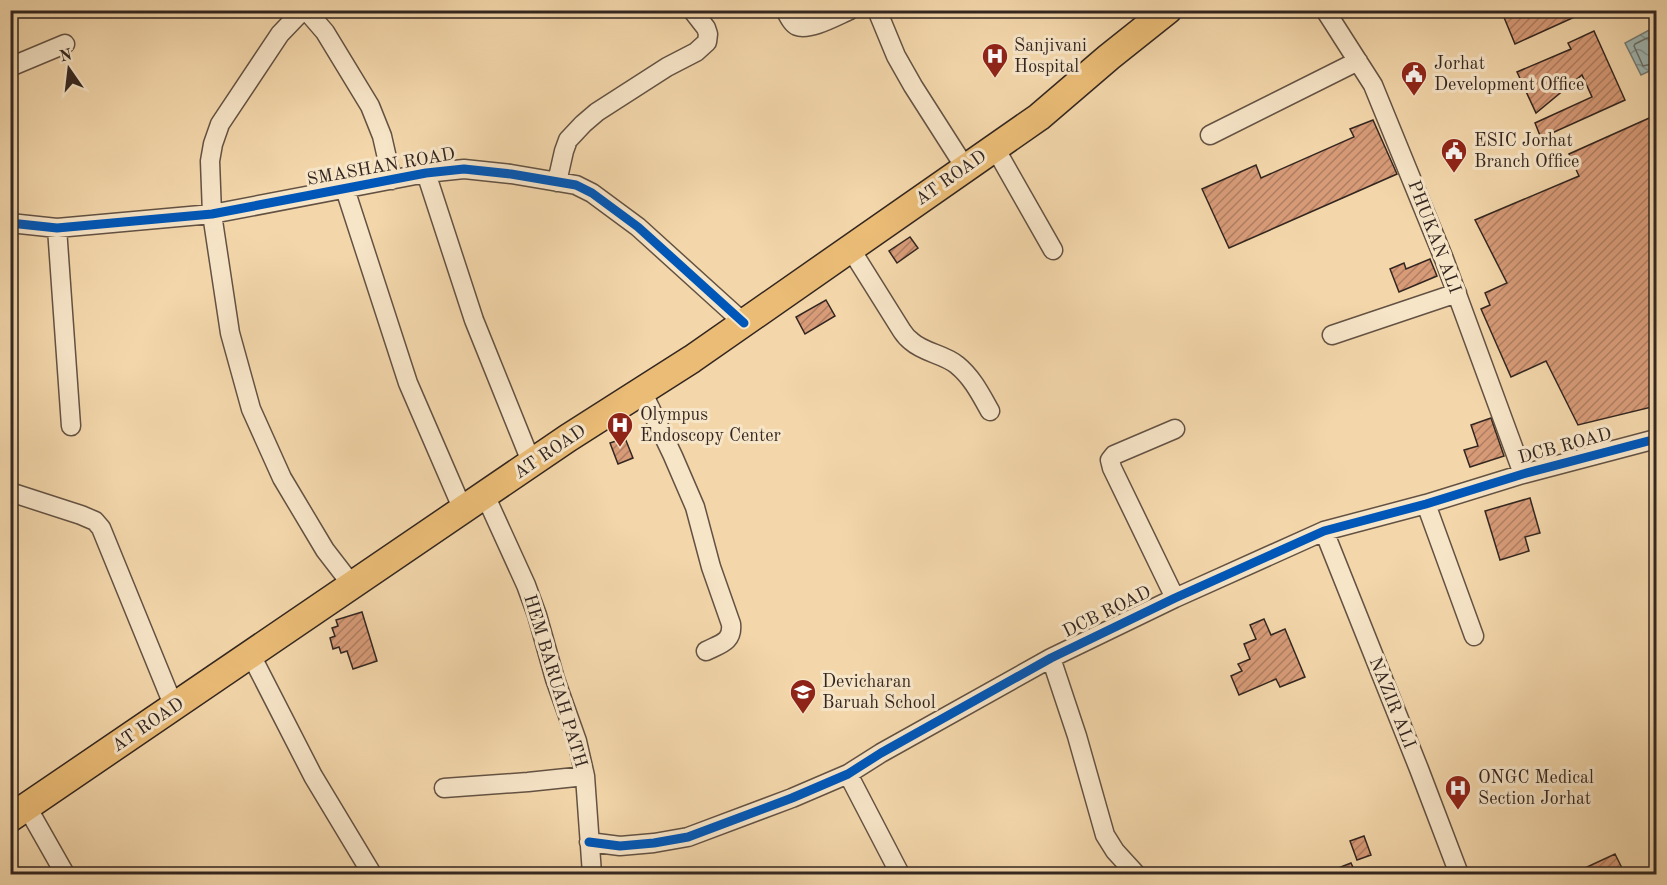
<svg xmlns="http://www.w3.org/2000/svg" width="1667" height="885" font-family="'Old Standard TT',serif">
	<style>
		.water { fill: url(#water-waves); stroke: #747d78; stroke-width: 1.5 }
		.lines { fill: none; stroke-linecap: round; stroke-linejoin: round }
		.shore { stroke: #696e6a; stroke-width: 1.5 }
		.building { fill: url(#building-hatch); stroke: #332620; stroke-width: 1.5 }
		.minor-casing { stroke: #635243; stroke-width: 21 }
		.highway-casing { stroke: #332620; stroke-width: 30 }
		.minor { stroke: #f7e5c8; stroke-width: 18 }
		.highway { stroke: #eabc76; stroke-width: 27 }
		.cycleway-casing { stroke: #f7e5c8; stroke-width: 13 }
		.cycleway { stroke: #0057b8; stroke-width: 9 }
		.labels { text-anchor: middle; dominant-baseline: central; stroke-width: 6; stroke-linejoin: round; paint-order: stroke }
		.poi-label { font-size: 18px; fill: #332620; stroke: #f7e5c8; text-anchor: start }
		.street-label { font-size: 18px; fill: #332620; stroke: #f7e5c8 }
	</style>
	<defs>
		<pattern id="water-waves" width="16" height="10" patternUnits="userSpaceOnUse" patternTransform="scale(1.5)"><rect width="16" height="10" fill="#9fb7b3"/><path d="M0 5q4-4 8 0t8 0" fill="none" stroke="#829591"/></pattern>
		<pattern id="building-hatch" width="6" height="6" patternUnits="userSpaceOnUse" patternTransform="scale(1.5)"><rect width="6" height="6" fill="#d79b78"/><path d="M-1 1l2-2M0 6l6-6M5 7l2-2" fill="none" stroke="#af7e62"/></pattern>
	</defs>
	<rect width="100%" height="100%" fill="#f3d7ab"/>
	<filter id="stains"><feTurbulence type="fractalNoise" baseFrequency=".00333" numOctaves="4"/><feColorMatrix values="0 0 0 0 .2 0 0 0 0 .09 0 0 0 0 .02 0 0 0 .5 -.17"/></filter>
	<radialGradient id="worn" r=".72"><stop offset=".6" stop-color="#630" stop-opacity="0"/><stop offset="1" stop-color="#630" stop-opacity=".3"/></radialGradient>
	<path class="water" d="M1651,29L1656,40V68L1641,75L1625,43Z"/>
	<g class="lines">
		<path class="shore" d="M1656,40L1647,38L1635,44L1634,46L1643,66L1656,63"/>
	</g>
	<path class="building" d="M1514,10H1590L1515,44L1503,15Z
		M1594,31L1625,100L1541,138L1535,123L1592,97L1582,75L1536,113L1517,72L1571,49L1568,43Z
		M1656,115V406L1578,425L1546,361L1511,377L1481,309L1490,305L1485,293L1507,283L1475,220L1579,176L1569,154Z
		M1373,120L1397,174L1229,248L1202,189L1256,165L1261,178L1354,137L1350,129Z
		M910,237L918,248L897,263L889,251Z
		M1430,259L1437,276L1399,292L1390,269L1404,263L1406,269Z
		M826,300L835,316L805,334L796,317Z
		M1491,418L1504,456L1470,467L1464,450L1478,446L1471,425Z
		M625,438L633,458L618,464L610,443Z
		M1530,498L1540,533L1525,537L1529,551L1500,560L1485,511Z
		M362,612L377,661L353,669L347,651L341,653L339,647L333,649L330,638L335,636L332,628L338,626L336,620Z
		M1264,619L1271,635L1285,629L1305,677L1280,687L1276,679L1239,695L1231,676L1242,671L1238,664L1250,659L1244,644L1256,639L1250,625Z
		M1364,836L1371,855L1357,860L1350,841Z
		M1615,854L1625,874H1572Z
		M1351,863L1356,874H1323Z"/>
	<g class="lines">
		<g class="minor-casing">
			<path id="minor" d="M303,10L280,34L220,124L213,144L210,161L212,214L230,333L251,409L282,478L325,550L352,585
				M306,10L325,32L370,106L382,136L392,180
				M785,10C788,15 792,24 797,26C810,31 838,15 850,10
				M877,10L896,56L913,86L966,169
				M1325,10L1373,85L1444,259L1523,474
				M10,67L65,44
				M1210,135L1358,61
				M995,148L1053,250
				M426,173L474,320L532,464
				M557,182L564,151L568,140L583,124L597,112L667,67L696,52L707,42L708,34L706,28L692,10
				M345,189L408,383L463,510
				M10,223L57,228L212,214L426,173L464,169L511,174L576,185L592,193L638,227L744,323
				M57,228L71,426
				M850,248L902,331C904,334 907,338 911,341C924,353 944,354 957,365C972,377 981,395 990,411
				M1332,335L1457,293
				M642,391L673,456L695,507L711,567L731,624C733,642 720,644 706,651
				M10,492L81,515L95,521L101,528L174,707
				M485,495L526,585L537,615L555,679L577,741L585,776L592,874
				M1426,504L1474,636
				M1324,531L1419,769L1459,874
				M1175,598L1112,468L1110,460L1114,455L1175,429
				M251,655L313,776L372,874
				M1051,658L1077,736L1105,835L1115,851L1136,874
				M848,774L900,874
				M444,788L528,782L585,776
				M27,807L65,874
				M589,842L620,846L654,843L688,837L792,798L848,774L881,753L1051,658L1175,598L1324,531L1426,504L1523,474L1656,439"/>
		</g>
		<g class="highway-casing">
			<path id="highway" d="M10,818L568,438L692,359L1039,117L1109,57L1168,10"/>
		</g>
		<use href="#minor" class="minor"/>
		<use href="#highway" class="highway"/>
		<g class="cycleway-casing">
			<path id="cycleway" d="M10,223L57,228L212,214L426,173L464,169L511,174L576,185L592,193L638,227L744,323
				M589,842L620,846L654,843L688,837L792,798L848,774L881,753L1051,658L1175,598L1324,531L1426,504L1523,474L1656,439"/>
		</g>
		<use href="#cycleway" class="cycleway"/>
	</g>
	<defs>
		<g id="hospital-pin" transform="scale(1.35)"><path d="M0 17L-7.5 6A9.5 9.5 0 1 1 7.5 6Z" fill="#8f2418" stroke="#f7e5c8"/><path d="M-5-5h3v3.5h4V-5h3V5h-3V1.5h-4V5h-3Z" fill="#fff"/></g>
		<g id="civic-pin" transform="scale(1.35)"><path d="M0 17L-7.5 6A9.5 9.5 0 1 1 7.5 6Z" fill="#8f2418" stroke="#f7e5c8"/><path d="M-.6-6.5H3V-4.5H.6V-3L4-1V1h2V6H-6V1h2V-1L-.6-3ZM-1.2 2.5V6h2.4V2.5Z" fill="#fff"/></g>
		<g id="school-pin" transform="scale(1.35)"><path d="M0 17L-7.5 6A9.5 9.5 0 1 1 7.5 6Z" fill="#8f2418" stroke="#f7e5c8"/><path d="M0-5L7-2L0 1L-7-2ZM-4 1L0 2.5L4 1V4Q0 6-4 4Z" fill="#fff"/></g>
	</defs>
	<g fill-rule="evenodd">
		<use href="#hospital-pin" x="995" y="56"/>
		<use href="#civic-pin" x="1414" y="74"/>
		<use href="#civic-pin" x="1454" y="151"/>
		<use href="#hospital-pin" x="620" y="425"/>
		<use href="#school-pin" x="803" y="692"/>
		<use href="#hospital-pin" x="1458" y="788"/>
	</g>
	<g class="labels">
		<g class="poi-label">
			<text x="1014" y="46">Sanjivani<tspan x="1014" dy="21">Hospital</tspan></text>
			<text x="1434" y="64">Jorhat<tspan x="1434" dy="21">Development Office</tspan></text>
			<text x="1474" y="141">ESIC Jorhat<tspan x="1474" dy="21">Branch Office</tspan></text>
			<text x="640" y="415">Olympus<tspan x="640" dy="21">Endoscopy Center</tspan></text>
			<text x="822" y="682">Devicharan<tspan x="822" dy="21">Baruah School</tspan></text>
			<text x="1478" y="778">ONGC Medical<tspan x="1478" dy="21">Section Jorhat</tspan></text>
		</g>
		<g class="street-label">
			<text transform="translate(381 167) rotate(-10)">SMASHAN ROAD</text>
			<text transform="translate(951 178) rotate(-35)">AT ROAD</text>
			<text transform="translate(1434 237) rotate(69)">PHUKAN ALI</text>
			<text transform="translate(1565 446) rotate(-15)">DCB ROAD</text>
			<text transform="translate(550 452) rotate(-34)">AT ROAD</text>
			<text transform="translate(1107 612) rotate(-26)">DCB ROAD</text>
			<text transform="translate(555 681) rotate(73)">HEM BARUAH PATH</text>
			<text transform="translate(1392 703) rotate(68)">NAZIR ALI</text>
			<text transform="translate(148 725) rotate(-34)">AT ROAD</text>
		</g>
	</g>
	<rect width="1667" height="885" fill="none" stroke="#f3d7ab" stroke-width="36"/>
	<rect x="12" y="12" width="1643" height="861" fill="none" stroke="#332620" stroke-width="3"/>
	<rect x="18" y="18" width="1631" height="849" fill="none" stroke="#332620" stroke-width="1.5"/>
	<g transform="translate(69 69) rotate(346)" stroke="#f7e5c8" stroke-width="4.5" paint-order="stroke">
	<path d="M0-4.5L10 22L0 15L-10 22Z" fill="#332620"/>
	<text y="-9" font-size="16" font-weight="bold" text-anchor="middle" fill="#332620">N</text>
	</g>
	<rect width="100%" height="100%" filter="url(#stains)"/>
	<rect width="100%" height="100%" fill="url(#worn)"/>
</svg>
